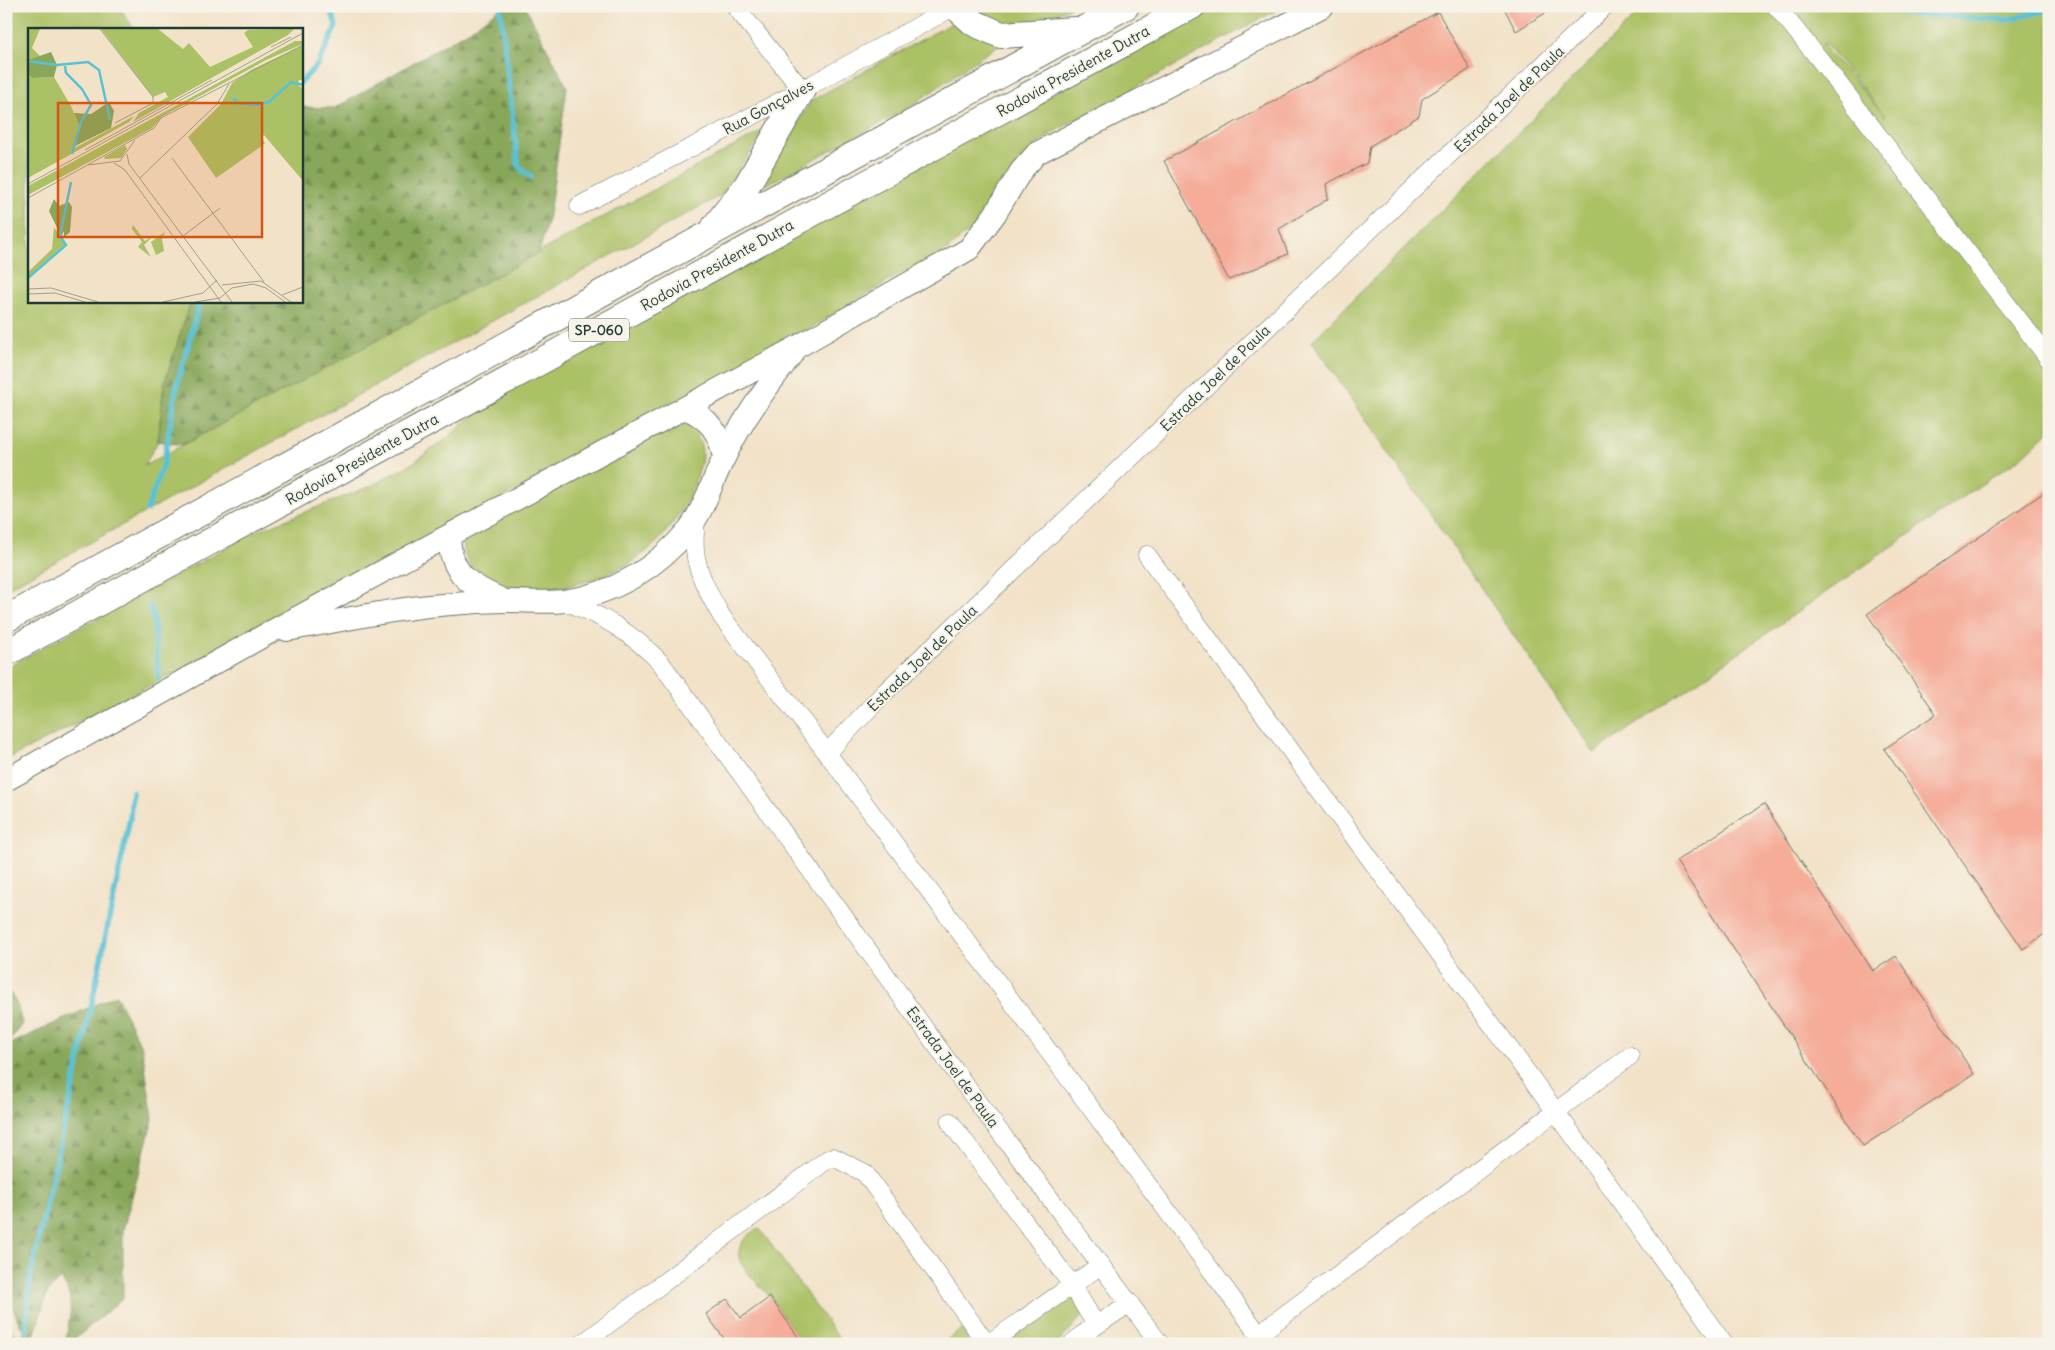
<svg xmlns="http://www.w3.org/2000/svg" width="2055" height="1350" font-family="Delius,sans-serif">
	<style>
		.green { fill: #abc165; stroke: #657f4c; fill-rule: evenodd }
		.forest { fill: url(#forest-firs); stroke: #547247 }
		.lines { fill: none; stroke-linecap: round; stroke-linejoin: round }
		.stream { stroke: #58c2d5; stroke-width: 5.5 }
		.building { fill: #f5ac99 }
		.minor-casing { stroke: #697768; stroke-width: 19 }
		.major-casing { stroke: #697768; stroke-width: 24 }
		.highway-casing { stroke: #697768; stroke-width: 28 }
		.minor { stroke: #fff; stroke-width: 18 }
		.major { stroke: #fff; stroke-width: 22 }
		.highway { stroke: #fff; stroke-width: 26 }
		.labels { text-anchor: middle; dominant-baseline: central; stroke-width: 4; stroke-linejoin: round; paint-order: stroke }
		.shield { fill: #f7f3e8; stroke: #60746a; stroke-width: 1 }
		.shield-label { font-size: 14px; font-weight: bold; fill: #1f3d34 }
		.street-label { font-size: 15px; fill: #1f3d34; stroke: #f7f3e8 }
		.inset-river { fill: none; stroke: #58c2d5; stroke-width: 2.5 }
		.inset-road { fill: none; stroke: #9ea08d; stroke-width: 1 }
		.view { fill: #d45610; fill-opacity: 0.15; stroke: #d45610; stroke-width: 2.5 }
		.inset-edge { fill: none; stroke: #1f3d34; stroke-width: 2.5 }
	</style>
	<defs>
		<pattern id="forest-firs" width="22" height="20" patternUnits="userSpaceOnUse" patternTransform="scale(1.25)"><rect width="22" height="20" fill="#88a75a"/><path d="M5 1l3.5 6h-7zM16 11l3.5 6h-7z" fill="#6f894b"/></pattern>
	</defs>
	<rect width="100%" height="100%" fill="#f7f3e8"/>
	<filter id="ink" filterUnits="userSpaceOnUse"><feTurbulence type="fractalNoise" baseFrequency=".02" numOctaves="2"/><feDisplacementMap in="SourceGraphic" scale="10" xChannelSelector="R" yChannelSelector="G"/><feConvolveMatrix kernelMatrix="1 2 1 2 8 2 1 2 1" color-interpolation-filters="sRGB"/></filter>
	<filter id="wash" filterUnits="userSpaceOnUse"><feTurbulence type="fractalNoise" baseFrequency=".0096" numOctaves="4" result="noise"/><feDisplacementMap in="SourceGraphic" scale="20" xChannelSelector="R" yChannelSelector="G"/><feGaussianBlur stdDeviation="1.12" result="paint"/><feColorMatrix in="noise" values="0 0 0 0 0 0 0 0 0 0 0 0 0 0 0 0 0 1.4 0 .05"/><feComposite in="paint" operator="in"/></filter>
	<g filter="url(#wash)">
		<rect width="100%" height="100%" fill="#f2e2c8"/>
		<path class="green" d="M6,6H119L134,29H29V301H191L164,385L158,441L144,466L766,129L721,195L6,589Z
			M983,6H1072L1000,44L908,108L755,191L812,100Z
			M1216,6H1284L1057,130L1032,148L976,225L947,250L912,267L781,346L332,591L6,760V668L255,532L371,486L411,464L446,439L498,394Z
			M1645,6H2049V337L2037,344L2049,359V431L2024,455L1594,753L1312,341ZM1822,44L1827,45L1886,117Z
			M682,423C700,431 705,449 700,467C690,501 668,537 639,557C617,573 587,583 561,587C539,590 502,587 482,577C473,572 467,563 465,553C463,546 462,541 466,535Z
			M759,1228L843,1344H813L808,1337L801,1341C791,1327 781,1312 770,1297C762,1287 742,1270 739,1258C737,1242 748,1235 759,1228Z
			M1072,1297L1084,1314L1057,1344H1002L1067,1298Z
			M6,1322L20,1344H6Z
			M962,1329L967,1336V1344H941Z"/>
		<path class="forest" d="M503,6H525L567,87L549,215L539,253L183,445L158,441L164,385L191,301H301V107L335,108L470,30Z
			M6,986L18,1006L22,1024L6,1046Z
			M116,995L142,1048L153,1119L123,1230V1298L69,1344H65C69,1320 77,1297 60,1278L47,1293L33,1340L20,1325L6,1292V1046Z"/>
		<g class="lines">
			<path class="stream" d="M500,6L518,164L522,170L531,177
				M1865,6L1907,14L2006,20L2049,10
				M301,82L318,64L336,26L330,6
				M147,510L164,462L176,389L200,301
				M150,606L154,622L159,680
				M29,1344L25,1338L30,1279L91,1007L130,818L132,792"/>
		</g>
		<g id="blocks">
			<path class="building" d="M1503,6H1557L1516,31Z
				M1438,12L1470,69L1422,99L1419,116L1370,146L1367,163L1326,184L1328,199L1279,229L1288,254L1229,280L1164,161Z
				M2049,489V931L2023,949L1884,749L1936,714L1867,614Z
				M1764,804L1873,971L1896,956L1974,1074L1863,1146L1676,861Z
				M770,1297L803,1344H728L706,1314L727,1299L741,1318Z"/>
		</g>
	</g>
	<g filter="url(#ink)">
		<use href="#blocks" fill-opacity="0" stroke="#697768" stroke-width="1"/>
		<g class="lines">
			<g class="minor-casing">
				<path id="minor" d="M735,6L802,90
					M1776,6L1825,66L2049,359
					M579,206L802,90L955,6
					M696,518C695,529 694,540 695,550C697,574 710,596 722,617L827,753L1266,1344
					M1147,555L1556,1112L1724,1344
					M563,601C602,614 633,634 661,663L978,1103L1160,1344
					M827,753L884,693L1605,6
					M950,1122L1072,1285L1096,1325
					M1259,1334L1630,1056
					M582,1344L828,1159L833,1157L865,1173L987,1344
					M988,1344L1101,1265
					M1072,1344L1082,1335L1130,1303"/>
			</g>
			<g class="major-casing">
				<path id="major" d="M685,408C709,418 720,433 724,458
					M449,536C450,575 471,586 503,600
					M287,630C334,622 381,611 429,606C455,604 481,601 508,601C526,601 546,603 564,601C614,594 657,568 689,529C705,508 712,481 724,458C742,420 767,387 792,354
					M6,780L265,635L797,347L969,249L995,214L1021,171L1037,153L1323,6"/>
			</g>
			<g class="highway-casing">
				<path id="highway" d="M955,6L974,23L1001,35L1076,30
					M715,226L747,185L802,90
					M6,619L1126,6
					M6,653L1192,6"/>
			</g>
			<use href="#minor" class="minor"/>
			<use href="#major" class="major"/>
			<use href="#highway" class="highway"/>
		</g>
	</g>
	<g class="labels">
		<rect class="shield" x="569" y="318.5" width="60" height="23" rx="4"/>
		<g class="shield-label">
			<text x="599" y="330">SP-060</text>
		</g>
		<g class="street-label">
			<text transform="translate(1073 71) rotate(-29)">Rodovia Presidente Dutra</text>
			<text transform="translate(1509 99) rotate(-44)">Estrada Joel de Paula</text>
			<text transform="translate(768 107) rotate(-28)">Rua Gonçalves</text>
			<text transform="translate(717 265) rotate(-29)">Rodovia Presidente Dutra</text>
			<text transform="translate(1215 378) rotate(-44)">Estrada Joel de Paula</text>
			<text transform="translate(362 459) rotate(-29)">Rodovia Presidente Dutra</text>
			<text transform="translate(922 658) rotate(-44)">Estrada Joel de Paula</text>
			<text transform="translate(953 1067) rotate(54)">Estrada Joel de Paula</text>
		</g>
	</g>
	<g transform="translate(28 28)">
		<rect width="275" height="275" fill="#f2e2c8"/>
		<path d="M0,1H12L4,20L13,29L3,33L0,32ZM73,1H130L155,21L161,15L182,39L225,19L216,5L220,2L266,1L260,7L105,94L111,85L140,69L137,64L125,69ZM267,13H275V16L238,32L135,88L124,100L0,167V158ZM275,17V52H271L270,57L275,61V153L236,107L233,109L237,115L231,120L188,150L160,109L193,76L204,55L223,42ZM0,46L4,50L26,49L43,78L51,97L45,121L106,88L101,94L0,150ZM97,117L99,121L93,130L77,131L76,129ZM105,197L117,213L126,207L116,217L123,229L110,219L114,214L104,201ZM26,199L37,216L0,249V244L24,221ZM137,204L134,211L136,223L128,227L123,214Z" fill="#abc165"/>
		<path d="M23,24L29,37L26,49L4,50L0,46V32ZM81,74L86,83L83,100L45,119L51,97L46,85L63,86ZM26,171L31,178L41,174L44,179L42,204L36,209V203L33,208L21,183Z" fill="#88a75a"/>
		<path class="inset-river" d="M0,33L29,37L60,34L71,42L82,92M37,38L38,45L54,61L63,77L53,94L44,126M205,70L210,75L229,77L241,74L263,54L275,57M0,250L38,217L32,208L43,154"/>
		<path class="inset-road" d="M72,1L125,69V75L87,95M243,19L263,9M57,122L184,52M99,126L101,136L204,274M144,130L236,254M86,135L97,142L193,274M60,137L92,133L107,112M112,150L189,76L201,56M0,156L275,5M0,170L126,100L133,90L275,17M155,208L192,180M194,257L233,253L263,274M0,261L23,260L70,274M0,266L27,265L57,274M254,267L275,259M135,274L175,265L189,252M167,274L192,270L204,260L225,256L238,260L257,274"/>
		<path class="view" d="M30,75H234V209H30Z"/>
		<rect width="275" height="275" class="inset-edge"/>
	</g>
	<rect width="2055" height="1350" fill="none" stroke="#f7f3e8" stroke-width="25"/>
</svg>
